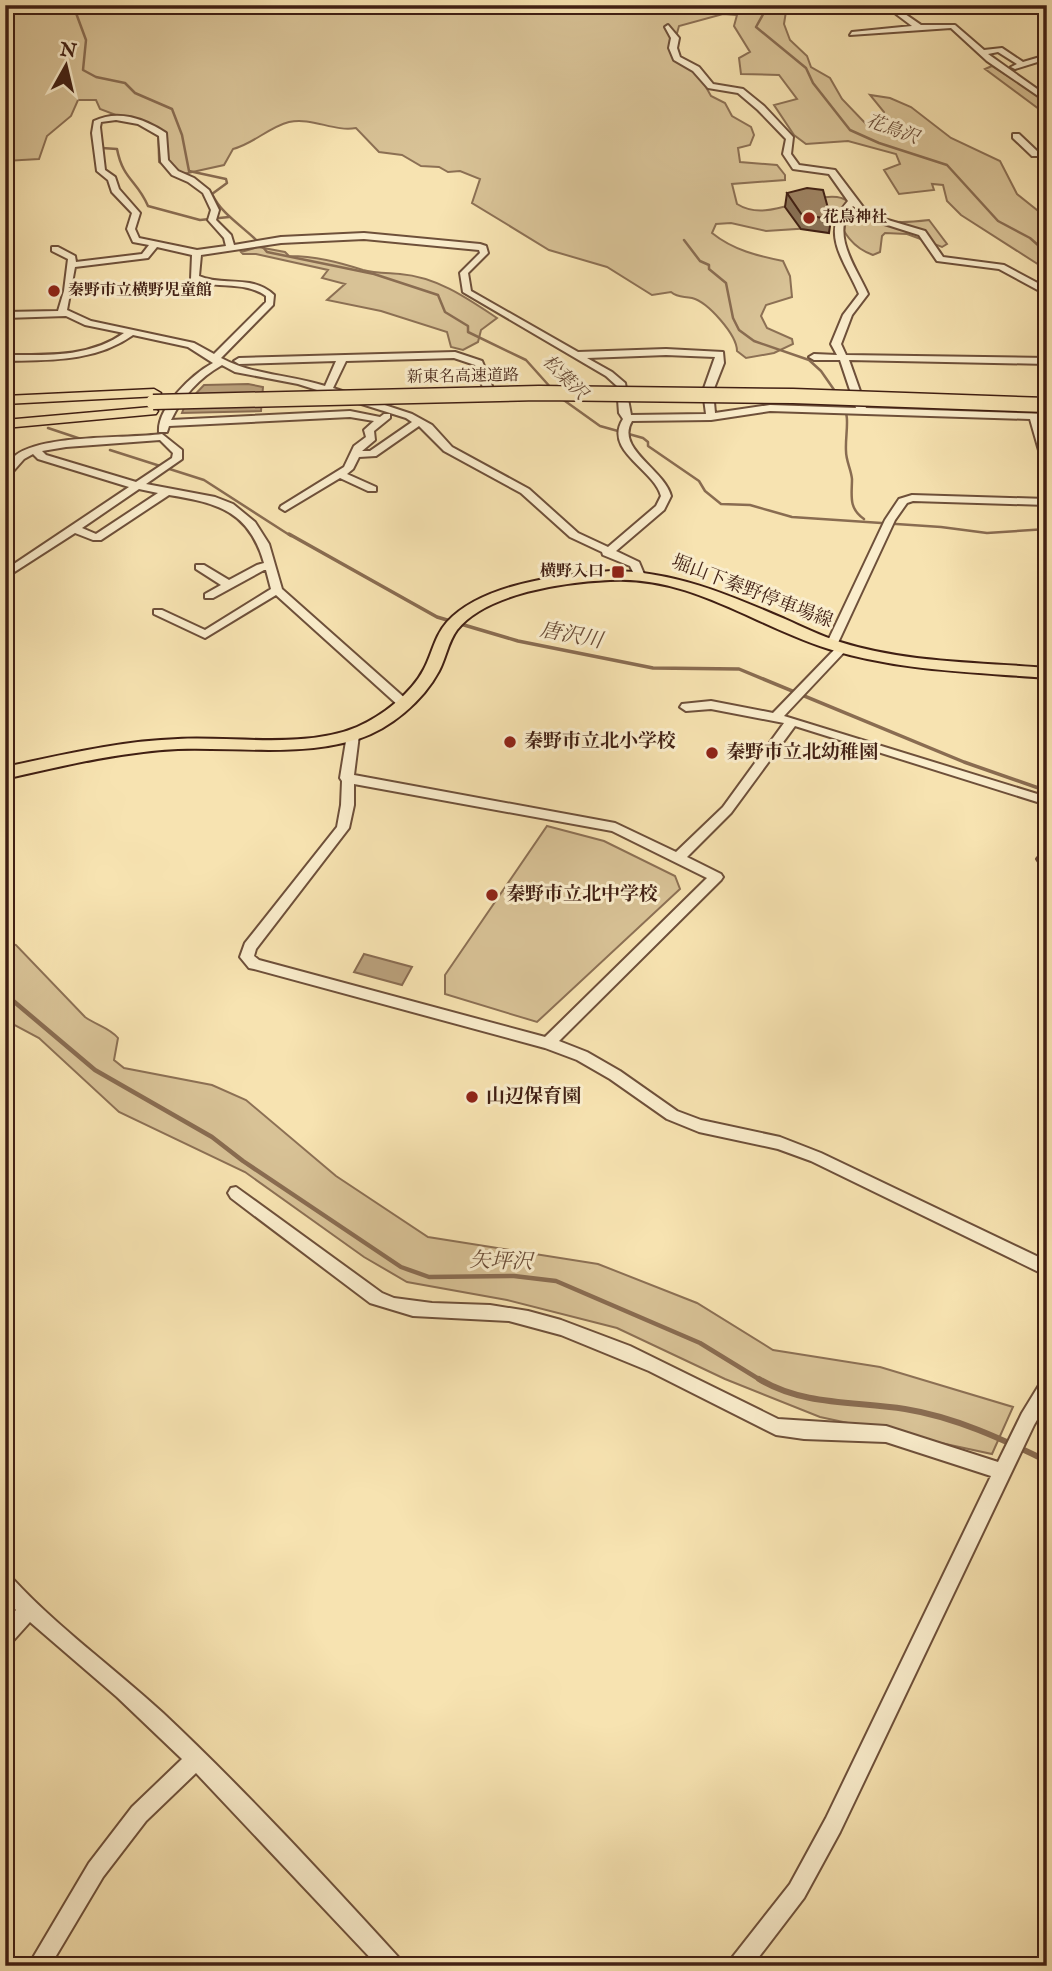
<svg xmlns="http://www.w3.org/2000/svg" width="1052" height="1971" font-family="'IM FELL English','Noto Serif JP',serif">
	<style>
		.green { fill: #d8c296; stroke: #8c7054; stroke-width: 2 }
		.water { fill: #b9a07b; stroke: #896c51; stroke-width: 2 }
		.lines { fill: none; stroke-linecap: round; stroke-linejoin: round }
		.stream-far3 { stroke: #896c51; stroke-width: 2.5 }
		.stream-far2 { stroke: #896c51; stroke-width: 3.5 }
		.stream-far1 { stroke: #896c51; stroke-width: 4.5 }
		.stream { stroke: #896c51; stroke-width: 6 }
		.minor-casing { stroke: #6e503a; stroke-width: 4 }
		.major-casing { stroke: #401f13; stroke-width: 4 }
		.highway-casing { stroke: #401f13; stroke-width: 3 }
		.minor { fill: #faedcc; fill-rule: evenodd }
		.major { fill: #f7e3b1; fill-rule: evenodd }
		.highway { fill: #f7e3b1; fill-rule: evenodd }
		.highway-bridge-casing { stroke: #401f13; stroke-width: 17; stroke-linecap: butt }
		.highway-bridge { stroke: #f7e3b1; stroke-width: 14 }
		.wall { fill: #897257; stroke: #401f13; stroke-width: 2 }
		.building { fill: #9f8565; stroke: #401f13; stroke-width: 2 }
		.poi-dot { fill: #8f2418; stroke: #faedcc; stroke-width: 2.5 }
		.labels { text-anchor: middle; dominant-baseline: central; stroke-width: 6; stroke-linejoin: round; paint-order: stroke }
		.far-poi-label { font-size: 16px; font-weight: bold; fill: #401f13; stroke: #faedcc; text-anchor: start }
		.far-street-label { font-size: 16px; fill: #401f13; stroke: #faedcc }
		.far-water-label { font-size: 18px; font-style: italic; fill: #6a4c37; stroke: #faedcc }
		.street-label { font-size: 19px; fill: #401f13; stroke: #faedcc }
		.poi-label { font-size: 19px; font-weight: bold; fill: #401f13; stroke: #faedcc; text-anchor: start }
		.water-label { font-size: 21px; font-style: italic; fill: #6a4c37; stroke: #faedcc }
	</style>
	<rect width="100%" height="100%" fill="#f7e3b1"/>
	<filter id="stains"><feTurbulence type="fractalNoise" baseFrequency=".00286" numOctaves="4"/><feColorMatrix values="0 0 0 0 .2 0 0 0 0 .09 0 0 0 0 .02 0 0 0 .5 -.17"/></filter>
	<radialGradient id="worn" r=".72"><stop offset=".6" stop-color="#630" stop-opacity="0"/><stop offset="1" stop-color="#630" stop-opacity=".3"/></radialGradient>
	<path class="green" d="M5,5H787L784,24L790,40L807,56L811,67L830,78L842,99L866,124H882L884,112L870,95L890,98L911,107L951,138L1000,161L1017,194L1047,218V270L961,215L947,201L943,185L932,184L934,190L899,194L884,170L900,164L896,154L848,141L806,144L794,135L774,105L797,99L779,75L741,74L739,58L750,52L734,26L737,15L723,14L679,26L674,44L680,64L697,71L711,96L725,103L732,116L751,127L754,135L750,145L738,148L740,162L777,165L785,175V180L732,184L737,204C767,223 803,194 837,197C850,198 862,214 875,218C892,224 912,222 929,220L947,244L942,247L907,234L885,233L882,236L880,252L873,255C849,247 842,228 831,207L802,210L811,228L766,231L731,223L716,224L712,233C733,250 758,256 783,261L790,276L792,297L766,305L761,316L767,328L792,339L793,344L774,353L746,358L737,351C737,335 708,302 692,298C683,296 678,298 671,292L652,295L607,267L549,250L472,203L480,179L460,171L448,172L439,167L421,166L402,155L379,152L356,128C334,132 312,117 289,122C269,127 253,144 233,149L224,165L179,175L159,162L158,131L100,109L96,100H78L71,116L47,136L39,159L5,161Z
		M992,66L1031,91L1043,89L1047,93V115L985,69Z
		M258,247L285,252L289,256C315,256 338,262 363,270C374,273 389,273 400,274C437,277 467,298 497,318L481,330L478,342L463,350L451,347L447,332L381,311L327,300L345,284L322,278L328,270L256,254H243L241,252Z
		M547,826L604,841L675,876L680,889L537,1022L445,994V975Z
		M5,941L16,945L85,1017C96,1025 110,1028 118,1038L114,1060L124,1068L212,1085L246,1100L336,1176L428,1237L598,1264L697,1303L773,1350L880,1367L1013,1407L992,1454L820,1417L725,1379L617,1328L507,1300L407,1282L364,1257L245,1172L119,1112L39,1038L5,1020Z"/>
	<path class="water" d="M248,384L263,387L261,411L182,413L185,405L204,385Z
		M364,954L412,967L402,985L354,972Z"/>
	<g class="lines">
		<path class="stream-far3" d="M83,5L76,13L86,40L83,70L96,77L125,83L135,93L172,109L182,135L189,171L226,179L227,183L212,194C224,219 251,230 267,252L374,274L438,295L445,312L468,326V332L526,360L552,389
			M764,5L766,9L756,27L806,68L813,83L850,130L879,143L947,165L998,221L1030,238L1039,246L1047,261
			M102,148L117,149C123,180 137,180 148,206L200,220L229,217
			M684,240L700,261L709,265V269L726,283L733,318L739,330L754,341L809,360L821,371L837,394
			M558,396L600,426L643,438L648,442V446L699,481L705,491L721,504L750,505L792,517L941,527L987,533L1047,529
			M842,401C851,418 845,433 846,451C846,461 851,469 852,479C852,495 848,508 864,519
			M48,428L84,440
			M110,450L204,480L291,536"/>
		<path class="stream-far2" d="M289,534L437,617L518,641L653,668L739,669L964,762L1047,791"/>
		<path class="stream-far1" d="M5,994L95,1070L212,1137L243,1161L401,1267L429,1277L514,1276L556,1281L700,1343L762,1381"/>
		<path class="stream" d="M759,1379C804,1406 855,1401 905,1409C955,1417 1002,1439 1047,1461"/>
		<g class="minor-casing">
			<path id="minor" d="M884,5H892L921,25H955L984,50L1002,48L1023,62L1047,55V59L1015,69L1011,67L1017,64L998,52L988,54L1047,96V102L987,61L951,28L850,35L852,32L912,26Z
				M668,25L679,38L677,48L680,57L699,67L713,84L743,89L764,106L793,137L791,154L799,165L835,170L863,207L881,218L925,231L943,257L1004,265L1047,288V295L999,269L937,261L919,235L875,221L853,206C829,233 856,267 868,294L852,315L841,344L846,355L1047,358V364L849,360L866,408L1047,414V420H1040L1047,443V464L1042,461L1030,419L770,411L711,420L632,421C615,449 664,469 671,496L664,510L616,551L639,562L644,574L639,577L635,576L630,566L603,555L602,552L570,537L521,493L444,451L419,426L376,456L359,457L353,469L347,474L376,487V491H368L340,478L285,511L280,508L281,506L344,467L354,446L366,437L364,430L374,421L350,417L169,426L167,432H159C157,408 192,374 213,363L188,347L133,335C95,362 50,360 5,361V355C46,355 89,358 124,333L85,325L66,316L5,318V312L58,311L64,291L68,259L52,251V247H58L75,256L76,262L142,254L149,245L133,242L127,229L132,213L112,192L108,180L97,171L92,133L94,121C118,109 145,119 166,133L168,160L178,171L194,178L209,190L219,210L216,220L231,235L234,245L281,237L364,233L480,244L486,246L488,253L468,273L471,291L578,352L666,349L723,352L724,363L713,391L715,413L770,405L856,408L840,360H814L809,357L814,354L837,355L831,344L843,315L859,294C845,261 819,233 848,201L829,174L793,169L783,154L786,139L758,110L738,93L708,88L693,71L674,60L669,48L671,38L665,27ZM116,120L138,124L159,136L161,162L172,175L188,182L203,193L211,210L208,220L224,238L226,246L197,250L139,238L135,229L140,213L119,189L115,177L105,170L100,127L101,122ZM364,239L479,250L480,253L460,273L463,292L606,376L617,386L619,413L623,419C603,451 654,469 661,496L656,506L608,547L578,533L529,489L452,447L432,425L412,414L333,388L346,361L454,358L475,365L486,396L494,398L496,396L482,361L455,352L239,358L234,361L239,364L336,361L325,386C291,375 252,375 221,358L273,305L274,295C253,274 224,287 199,276L201,255L281,243ZM157,247L192,255L191,279C215,290 244,280 266,296V302L214,354L194,343L91,321L67,310L75,267L148,258ZM666,355L715,357L703,391L706,414L631,415L625,383L612,372L587,358ZM222,365L235,372L298,384L406,418L412,422L370,451H362L375,440L374,431L390,418V414H384L380,417L350,411L171,420C182,397 199,378 222,365Z
				M1013,134H1019L1038,152V156H1032L1013,138Z
				M162,434L182,450V459L146,484L215,497L233,504L255,522L269,544L282,589L407,700V706H399L276,595L205,638L154,614V610H162L205,630L271,589L266,570H264L213,598H205V594L221,585L196,569V565H204L229,580L257,565L264,563C249,511 218,503 169,495L101,540H93L75,533L5,578V570L129,487L38,459L33,454L24,459L9,476L5,477V467C9,463 12,458 16,455C45,434 125,439 162,434ZM160,440L173,453L172,458L136,482L46,455L42,451L66,447ZM139,489L158,493L96,534L82,528Z
				M912,495L1047,499V505L913,501L907,503L895,520L836,647L842,644L848,648L784,716L1047,797V805L795,726L731,813L687,857L721,874L723,877L721,880L559,1041L587,1052L620,1071L677,1111L701,1120L780,1137L821,1153L1047,1261V1276L811,1161L778,1149L699,1132L667,1119L610,1079L577,1060L545,1048L254,969L249,968L240,957L245,943L337,827L341,805L342,781L340,778L347,735L353,731L359,735L354,775L615,823L676,852L723,807L784,723L711,709L686,711L680,707L682,704L711,701L773,713L836,648L828,647L826,645L885,520L899,499ZM354,784L612,831L707,878L545,1037L259,960L254,956L256,949L349,828L354,805Z
				M1047,852V863L1039,862L1037,859L1042,853Z
				M236,1187L382,1293L394,1298L432,1303L490,1305L528,1311L561,1320L630,1346L778,1419L886,1426L998,1462L1022,1413L1041,1382L1047,1379V1403L1034,1425L840,1832L804,1898L752,1966H728L731,1959L790,1884L826,1818L991,1476L886,1442L804,1439L776,1435L649,1371L561,1335L509,1321L413,1316L370,1303L231,1198L228,1193L231,1188Z
				M5,1575L12,1578C57,1627 113,1667 163,1713C246,1791 323,1875 400,1959L403,1966H378L196,1773L146,1821L103,1877L50,1966H28L89,1863L132,1807L182,1759L117,1697L30,1622L12,1642L5,1644V1621L16,1610L5,1598Z"/>
		</g>
		<g class="major-casing">
			<path id="major" d="M611,571C674,571 729,595 785,619C803,627 821,636 840,642C906,663 978,662 1047,668V678C974,672 899,671 829,649C755,626 690,575 610,580C565,582 486,593 457,630C448,642 446,658 439,671C423,701 390,729 358,739C300,757 238,747 178,749C119,752 62,766 5,779V767C62,755 119,741 178,739C233,736 305,749 357,727C382,716 411,694 424,669C432,654 435,635 447,622C483,583 561,575 611,571Z"/>
		</g>
		<g class="highway-casing">
			<path id="highway" d="M154,389L161,393L159,396L5,404V396Z
				M151,407L158,411L156,414L5,428V420Z"/>
		</g>
		<use href="#minor" class="minor"/>
		<use href="#major" class="major"/>
		<use href="#highway" class="highway"/>
		<g class="highway-bridge-casing">
			<path id="highway-bridge" d="M153,402L539,393L793,396L1047,405"/>
		</g>
		<use href="#highway-bridge" class="highway-bridge"/>
	</g>
	<path class="wall" d="M787,193L831,219L829,233L801,229L785,207Z"/>
	<path class="building" d="M807,188L823,190L831,219L802,215L787,193Z"/>
	<g class="poi-dot">
		<circle cx="809" cy="218" r="7"/>
		<circle cx="54" cy="291" r="7"/>
		<rect x="611" y="565" width="14" height="14" rx="3.5"/>
		<circle cx="510" cy="742" r="7"/>
		<circle cx="712" cy="753" r="7"/>
		<circle cx="492" cy="895" r="7"/>
		<circle cx="472" cy="1097" r="7"/>
	</g>
	<g class="labels">
		<g class="far-poi-label">
			<text x="823" y="218">花鳥神社</text>
			<text x="68" y="291">秦野市立横野児童館</text>
			<text x="604" y="572" text-anchor="end">横野入口</text>
		</g>
		<g class="far-street-label">
			<text transform="translate(463 377) rotate(-1)">新東名高速道路</text>
		</g>
		<g class="far-water-label">
			<text transform="translate(892 130) rotate(20)">花鳥沢</text>
			<text transform="translate(564 378) rotate(45)">松葉沢</text>
		</g>
		<g class="street-label">
			<text transform="translate(752 592) rotate(21)">堀山下秦野停車場線</text>
		</g>
		<g class="poi-label">
			<text x="524" y="742">秦野市立北小学校</text>
			<text x="726" y="753">秦野市立北幼稚園</text>
			<text x="506" y="895">秦野市立北中学校</text>
			<text x="486" y="1097">山辺保育園</text>
		</g>
		<g class="water-label">
			<text transform="translate(571 636) rotate(11)">唐沢川</text>
			<text transform="translate(501 1262) rotate(2)">矢坪沢</text>
		</g>
	</g>
	<rect width="1052" height="1971" fill="none" stroke="#f7e3b1" stroke-width="28"/>
	<rect x="7" y="7" width="1038" height="1957" fill="none" stroke="#401f13" stroke-width="3.5"/>
	<rect x="14" y="14" width="1024" height="1943" fill="none" stroke="#401f13" stroke-width="2"/>
	<g transform="translate(66 66) rotate(8)" stroke="#faedcc" stroke-width="5" paint-order="stroke">
	<path d="M0-5L12 26L0 18L-12 26Z" fill="#401f13"/>
	<text y="-10" font-size="19" font-weight="bold" text-anchor="middle" fill="#401f13">N</text>
	</g>
	<rect width="100%" height="100%" filter="url(#stains)"/>
	<rect width="100%" height="100%" fill="url(#worn)"/>
</svg>
